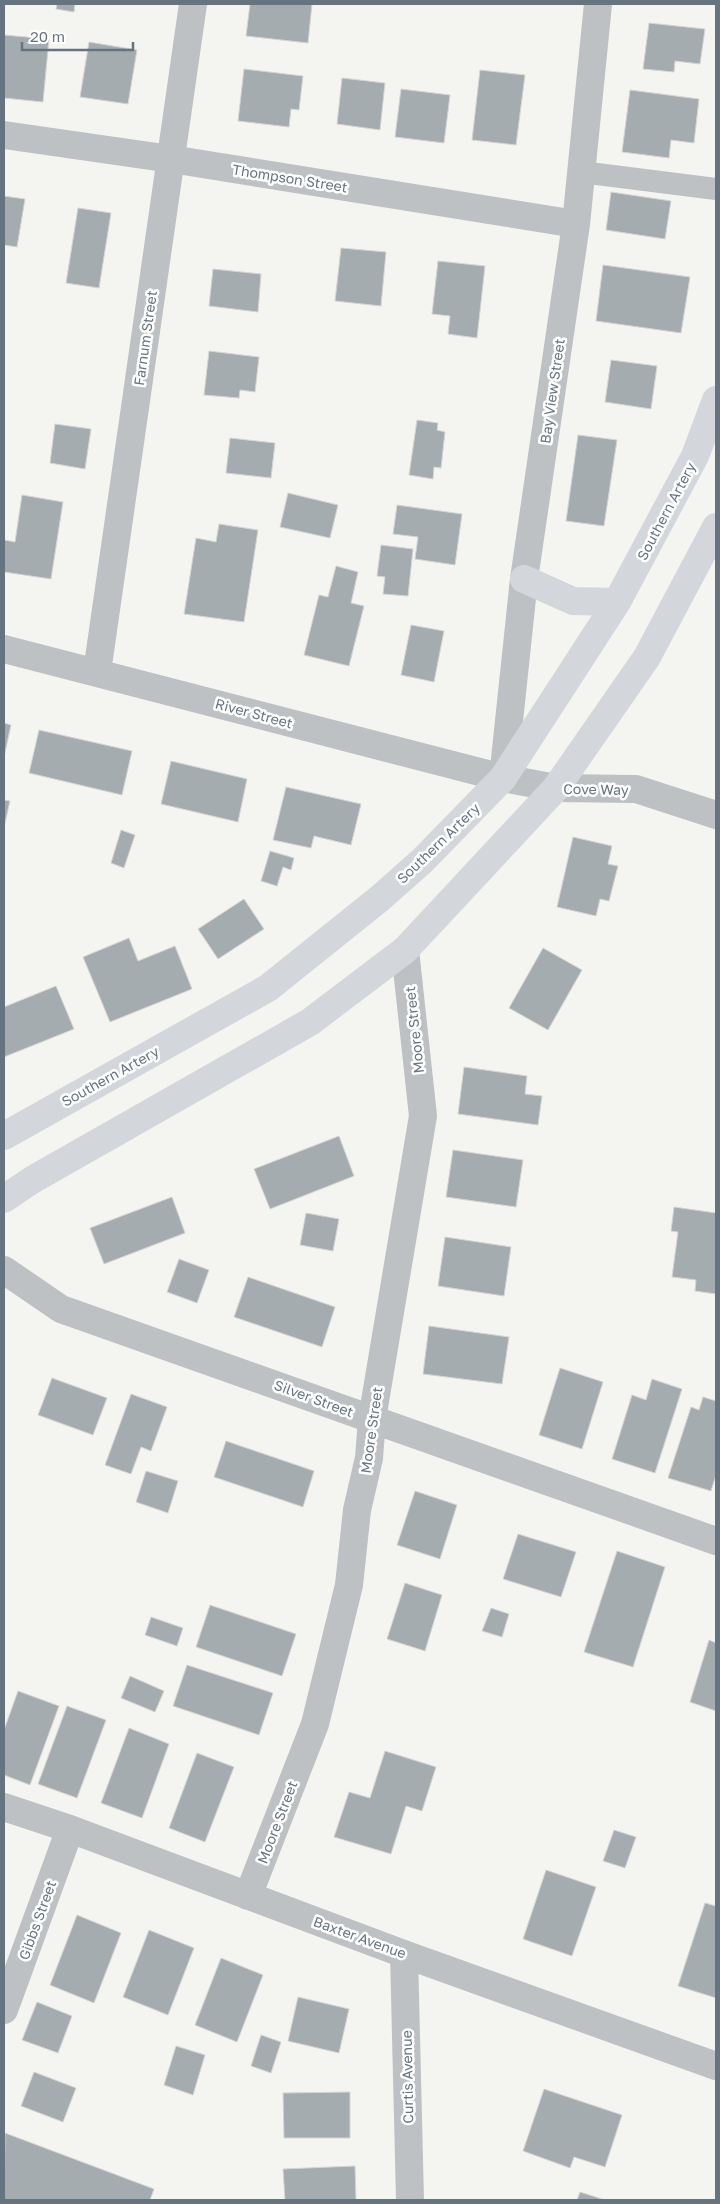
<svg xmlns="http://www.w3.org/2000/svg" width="720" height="2204" font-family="'Golos Text',sans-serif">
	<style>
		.building { fill: #a4acb0; stroke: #d5d5d3 }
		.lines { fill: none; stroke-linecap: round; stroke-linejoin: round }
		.service { stroke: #bdc1c4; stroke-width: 22 }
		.minor { stroke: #bdc1c4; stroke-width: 28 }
		.primary { stroke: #d3d7db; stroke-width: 28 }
		.labels { text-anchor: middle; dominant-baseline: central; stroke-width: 5; stroke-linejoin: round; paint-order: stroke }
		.street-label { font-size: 14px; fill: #65747f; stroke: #fff }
	</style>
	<rect width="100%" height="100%" fill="#f4f4f0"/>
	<path class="building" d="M57,4H75L74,12L56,9Z
		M250,4H312L308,43L246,36Z
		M649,23L705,29L700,64L675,61L674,72L643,69Z
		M4,35L49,39L43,102L4,98Z
		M89,42L137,50L128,104L80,97Z
		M244,69L303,76L299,110L291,109L289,127L238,121Z
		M480,70L525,75L516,145L472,140Z
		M342,78L385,83L380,130L337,124Z
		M401,89L450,95L444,143L395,137Z
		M630,90L699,99L694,143L671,140L669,158L622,152Z
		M611,192L671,201L665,239L606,230Z
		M4,196L25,199L17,247L4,245Z
		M78,208L111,213L99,288L66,283Z
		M341,248L386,252L381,306L335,301Z
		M438,261L485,266L477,338L448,334L450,316L432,314Z
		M603,265L690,277L681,333L596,321Z
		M213,269L261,274L258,312L209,306Z
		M209,351L259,357L255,392L240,390L239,398L204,395Z
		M611,360L657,366L651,409L605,402Z
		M417,420L438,423L437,430L445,432L441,468L434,467L433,479L409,475Z
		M55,424L91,429L85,469L50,463Z
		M578,435L617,440L604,526L566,521Z
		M230,438L275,443L271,478L226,473Z
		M288,493L338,505L330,538L280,527Z
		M22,495L63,502L51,579L4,572V540L15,542Z
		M397,505L462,514L455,565L415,559L418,537L393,534Z
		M219,524L258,530L244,622L184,614L196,538L216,542Z
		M381,545L413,549L408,596L383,594L385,577L377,576Z
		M336,566L358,572L351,603L364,606L349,666L304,655L319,595L328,597Z
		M411,625L444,631L434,682L401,675Z
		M4,723L11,725L4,757Z
		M39,730L132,751L122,795L29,773Z
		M171,761L247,779L238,822L161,804Z
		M286,787L361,804L351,845L314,836L311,848L273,840Z
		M4,800L10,801L4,827Z
		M121,830L135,835L124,868L111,863Z
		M573,837L612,846L608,864L618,866L609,901L600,899L596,916L557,907Z
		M270,851L294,858L291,870L283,867L277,886L261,881Z
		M244,899L264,929L218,959L198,929Z
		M129,938L138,961L175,946L192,989L110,1022L83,957Z
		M543,948L582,970L548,1030L509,1008Z
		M56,986L74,1029L4,1057V1007Z
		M464,1067L527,1076L525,1094L542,1096L538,1125L458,1114Z
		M339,1136L354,1176L270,1209L254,1169Z
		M453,1150L523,1160L516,1207L446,1197Z
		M172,1197L185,1233L104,1264L90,1228Z
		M674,1207L716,1213V1294L695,1291L696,1280L672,1277L678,1232L671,1231Z
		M306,1213L339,1219L333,1251L300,1245Z
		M445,1237L511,1247L504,1296L438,1286Z
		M179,1259L209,1270L197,1303L167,1292Z
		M248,1277L335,1307L322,1347L234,1317Z
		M429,1326L509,1337L502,1384L423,1374Z
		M560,1368L603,1382L582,1449L539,1435Z
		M52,1378L107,1398L93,1435L38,1415Z
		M652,1379L682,1389L655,1473L612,1459L632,1395L646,1400Z
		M131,1394L167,1407L151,1451L141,1447L131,1474L105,1465Z
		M703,1397L716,1401V1475L711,1491L668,1478L691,1407L699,1410Z
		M226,1441L314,1471L303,1507L214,1477Z
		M146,1471L178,1481L168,1513L136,1502Z
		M415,1491L457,1505L440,1559L397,1545Z
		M518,1534L576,1552L561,1597L503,1579Z
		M617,1551L665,1567L633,1667L584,1652Z
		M405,1583L442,1595L425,1651L387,1639Z
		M210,1605L296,1634L282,1676L196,1647Z
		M491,1608L509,1614L502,1637L482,1631Z
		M151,1617L183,1628L177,1646L145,1635Z
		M709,1640L716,1643V1711L690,1702Z
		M187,1665L273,1693L259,1735L173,1706Z
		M130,1676L164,1691L155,1712L121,1698Z
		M18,1691L59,1706L30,1785L4,1775V1730Z
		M67,1706L106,1720L77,1798L38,1784Z
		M129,1728L169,1744L142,1818L101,1803Z
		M385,1751L436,1767L422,1811L406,1806L391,1854L334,1837L349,1792L370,1798Z
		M197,1753L234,1767L205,1842L169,1828Z
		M614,1830L636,1837L625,1868L603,1861Z
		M546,1870L596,1887L572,1956L523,1939Z
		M705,1903L716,1906V1998L678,1986Z
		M77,1915L121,1933L94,2003L50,1985Z
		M149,1930L194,1948L168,2015L123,1997Z
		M221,1958L263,1975L237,2042L195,2025Z
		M298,1997L349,2009L339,2053L288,2041Z
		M37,2002L72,2016L58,2053L22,2040Z
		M261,2035L281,2042L271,2073L251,2066Z
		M176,2046L205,2055L193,2095L164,2085Z
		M34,2072L76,2088L63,2122L21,2106Z
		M544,2089L622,2115L605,2167L574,2157L570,2168L523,2151Z
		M350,2092V2138H284L283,2093Z
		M5,2133L154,2189L150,2200H4Z
		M355,2166L356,2200H285L283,2169Z
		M580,2192L605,2200H577Z"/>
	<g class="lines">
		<path class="service" d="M581,172L716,189"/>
		<path class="minor" d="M4,135L171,159L576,224
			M4,649L503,778L556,788L636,789L716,815
			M97,672L193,4
			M503,778L524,579L576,224L598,4
			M4,1270L61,1309L716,1541
			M4,1807L70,1829L404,1954L716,2066
			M248,1896L315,1724L349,1585L357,1510L369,1458L372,1419L423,1116L405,950
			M404,1954L410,2200
			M4,2010L70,1829"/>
		<path class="primary" d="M524,579L573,601L617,602
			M4,1136L268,988L379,899L422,861L503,778L617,602L695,456L716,400
			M4,1199L32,1180L310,1022L405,950L556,788L647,657L716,527"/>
	</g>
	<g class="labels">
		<g class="street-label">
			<text transform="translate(290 178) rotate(9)">Thompson Street</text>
			<text transform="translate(145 338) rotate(-82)">Farnum Street</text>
			<text transform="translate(552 391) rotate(-82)">Bay View Street</text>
			<text transform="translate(666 511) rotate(-62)">Southern Artery</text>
			<text transform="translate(254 713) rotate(15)">River Street</text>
			<text transform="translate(596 789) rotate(1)">Cove Way</text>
			<text transform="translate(438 843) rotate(-44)">Southern Artery</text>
			<text transform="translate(414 1030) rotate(-96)">Moore Street</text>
			<text transform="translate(110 1076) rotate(-29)">Southern Artery</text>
			<text transform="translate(314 1398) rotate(20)">Silver Street</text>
			<text transform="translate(371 1430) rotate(-82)">Moore Street</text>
			<text transform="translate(277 1822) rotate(-69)">Moore Street</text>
			<text transform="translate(37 1920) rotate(-70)">Gibbs Street</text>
			<text transform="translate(360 1937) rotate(20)">Baxter Avenue</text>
			<text transform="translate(407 2077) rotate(-91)">Curtis Avenue</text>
		</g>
	</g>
	<rect width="720" height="2204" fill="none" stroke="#65747f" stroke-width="10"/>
	<path d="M22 42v8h111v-8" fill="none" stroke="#65747f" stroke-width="2.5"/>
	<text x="30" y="42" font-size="15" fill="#65747f" stroke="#ffffff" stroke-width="4" paint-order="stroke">20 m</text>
</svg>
